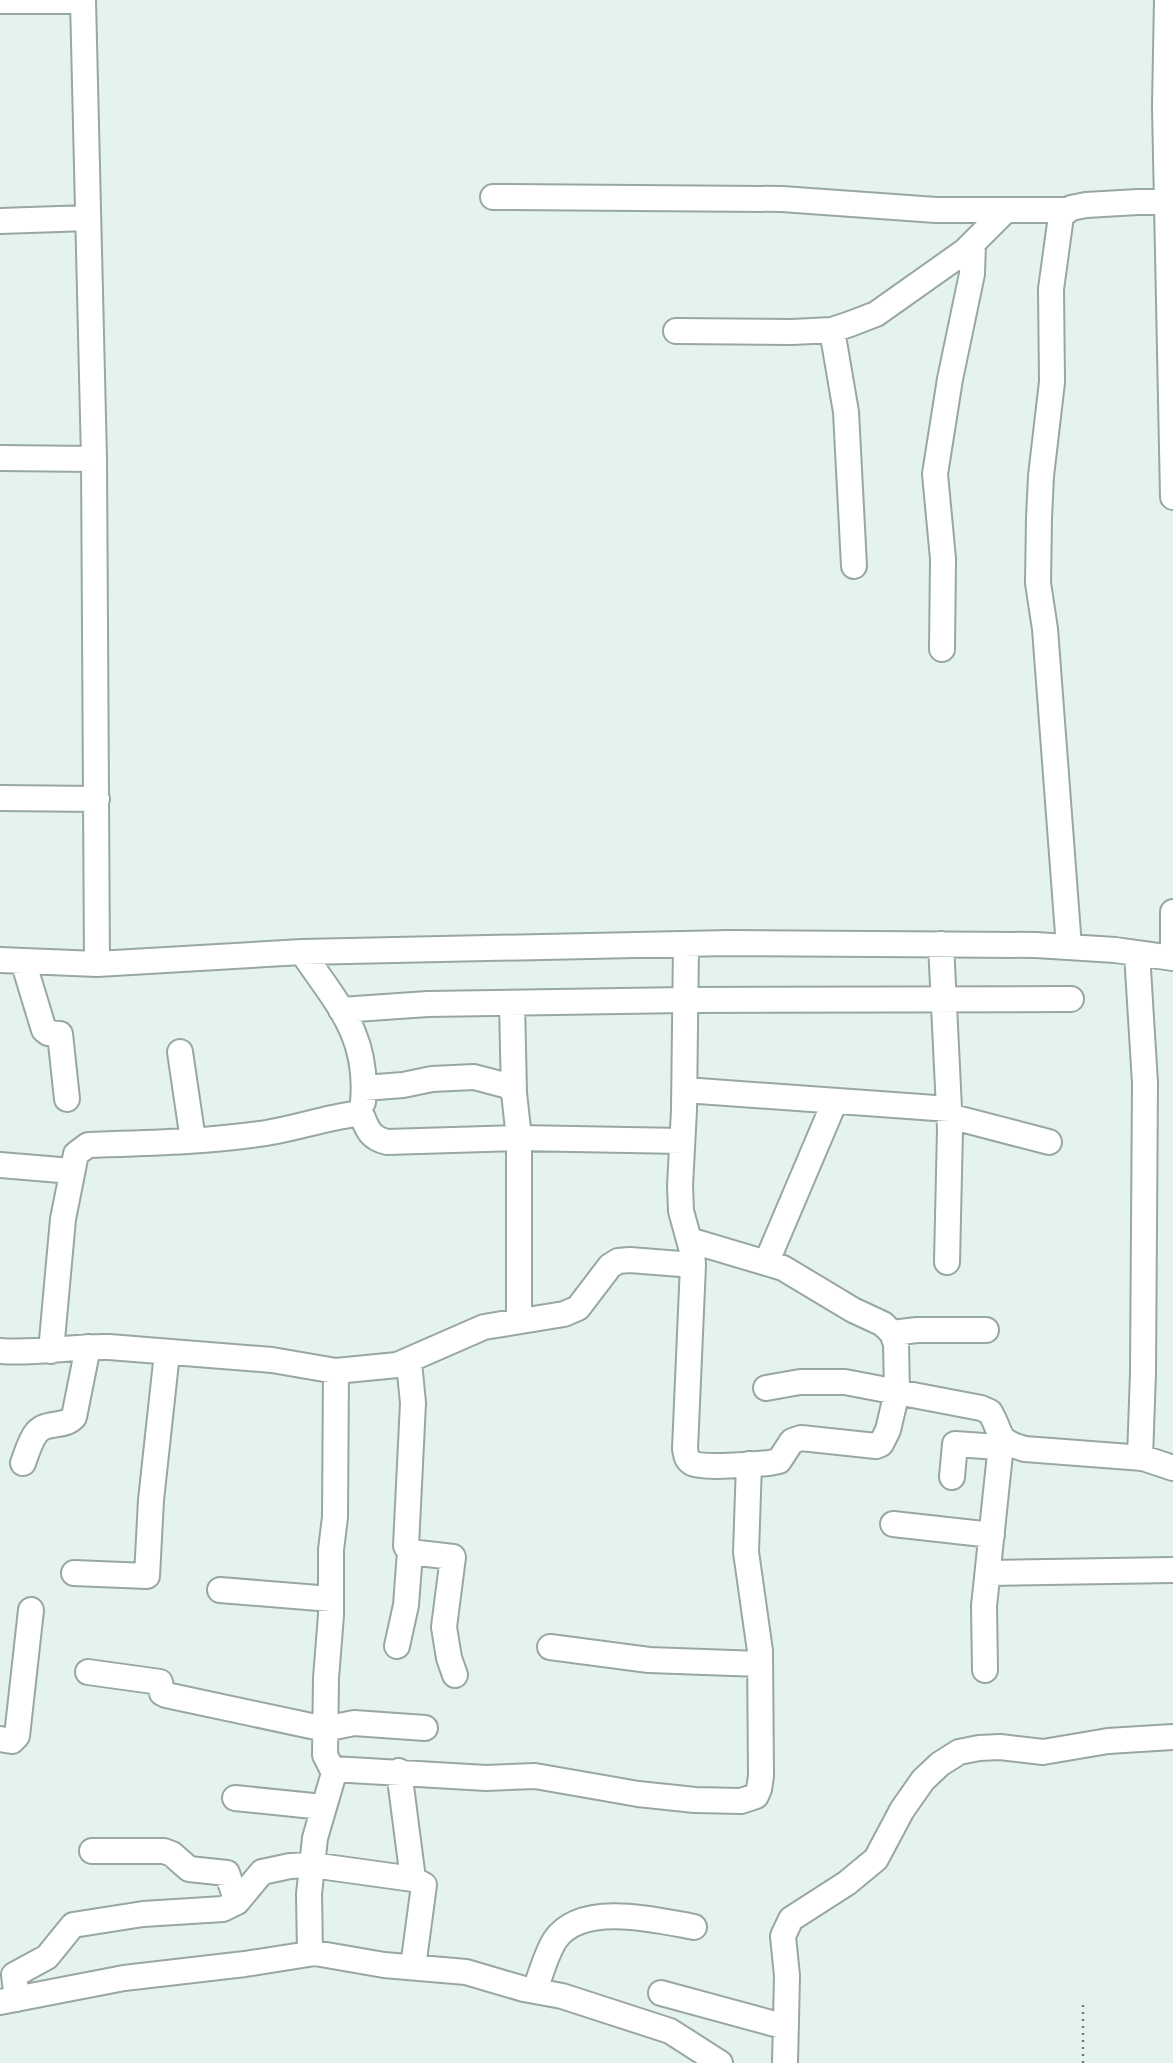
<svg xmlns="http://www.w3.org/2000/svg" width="1173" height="2063" font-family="'Noto Serif',serif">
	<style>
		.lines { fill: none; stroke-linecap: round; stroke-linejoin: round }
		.minor-casing { stroke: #98a7a0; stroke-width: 28 }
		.path { stroke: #737d78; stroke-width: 2.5; stroke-dasharray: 2 5; stroke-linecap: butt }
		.minor { stroke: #fff; stroke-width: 24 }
	</style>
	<rect width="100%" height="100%" fill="#e4f4ed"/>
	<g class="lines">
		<g class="minor-casing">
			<path id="minor" d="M83,0L94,459L97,964
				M1167,0L1165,106L1173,497
				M0,1H83
				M493,197L782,199L936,210H1066
				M0,221L88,218
				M832,330L846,412L854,566
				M676,331L792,332L832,330L850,324L876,314L965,251L1006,210
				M0,458L94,459
				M942,649L943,559L935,474L950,379L972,274L973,243
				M0,798L97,799
				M686,944L684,1110L680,1186L681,1211L692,1251L693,1265L685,1449C686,1454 686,1460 692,1463C704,1469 754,1464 769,1463L779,1461L792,1441L801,1438L876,1446L881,1444L888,1430L897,1392L896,1344L892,1333L883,1324L853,1310L783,1268L689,1240
				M941,944L950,1129L947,1262
				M1069,947L1045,629L1038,583L1039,518L1041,476L1052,382L1051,289L1061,216L1071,208L1086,205L1173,200
				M302,952C337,1004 369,1035 363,1102
				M1137,953L1145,1083L1143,1373L1140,1458
				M1173,958V912
				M0,960L97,964L302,952L729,943L1036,945L1115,950L1173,958
				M23,961L44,1030L48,1033L60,1034L67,1099
				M512,1003L514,1093
				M341,1010L428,1004L685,1000L1071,999
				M180,1052L193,1140
				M364,1088L403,1085L432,1079L474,1077L508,1086L514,1093L519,1138V1321
				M685,1090L949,1109L953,1117L1049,1142
				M0,1165L72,1171
				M767,1261L835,1101
				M892,1333L917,1330H986
				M0,1351C37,1354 72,1346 109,1347L272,1360L336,1371L397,1365L484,1327L564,1314L578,1308L610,1266L618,1261L630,1260L693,1265
				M51,1351L63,1219L76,1154L88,1145C147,1143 207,1142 266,1133C296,1128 325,1118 355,1114L362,1116C368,1131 371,1138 387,1142L519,1138L682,1141
				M409,1362L413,1403L406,1546L410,1552L453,1557L444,1627L449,1658L455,1675
				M766,1388L800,1382H845L981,1408L990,1412C1004,1436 994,1440 1025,1449L1143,1458L1173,1468
				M23,1463C27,1453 30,1440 37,1432C47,1421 64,1428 74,1417L88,1347
				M952,1477L955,1444L998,1447L1003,1439
				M893,1524L992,1535
				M74,1573L147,1576L151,1500L167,1353
				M988,1573L1173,1570
				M220,1590L331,1599
				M397,1646L406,1605L410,1552
				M550,1647L649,1660L760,1664
				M985,1670L984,1606L1000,1454L1007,1443
				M88,1672L160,1682L162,1693L166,1695L325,1729L354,1723L425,1728
				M0,1739L12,1741L17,1736L31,1610
				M333,1769L486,1778L535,1776L638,1794L695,1800L741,1801L756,1796L759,1789L761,1776L760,1651L746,1552L749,1464
				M399,1771L413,1879L424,1885L413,1967
				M235,1798L323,1807
				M92,1851H164L172,1854L189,1869L227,1873L237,1902
				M310,1953L309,1894L315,1838L334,1773L325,1755L326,1678L331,1615V1550L335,1517L336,1371
				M535,1990C541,1974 546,1954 555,1940C581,1901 657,1920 694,1927
				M661,1993L786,2027
				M17,1999L14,1975L47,1957L73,1925L143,1914L223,1909L237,1902L262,1872L290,1866L312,1865L413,1879
				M0,2002L124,1978L245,1964L315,1953L384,1965L466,1972L524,1989L562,1996L670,2031L720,2063
				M785,2063L787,1976L783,1936L791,1919L847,1883L876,1859L902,1810L923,1780L940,1764L959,1752L979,1748L1000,1747L1043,1752L1108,1741L1173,1737"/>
		</g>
		<path class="path" d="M1083,2063V2001"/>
		<use href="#minor" class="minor"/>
	</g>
</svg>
